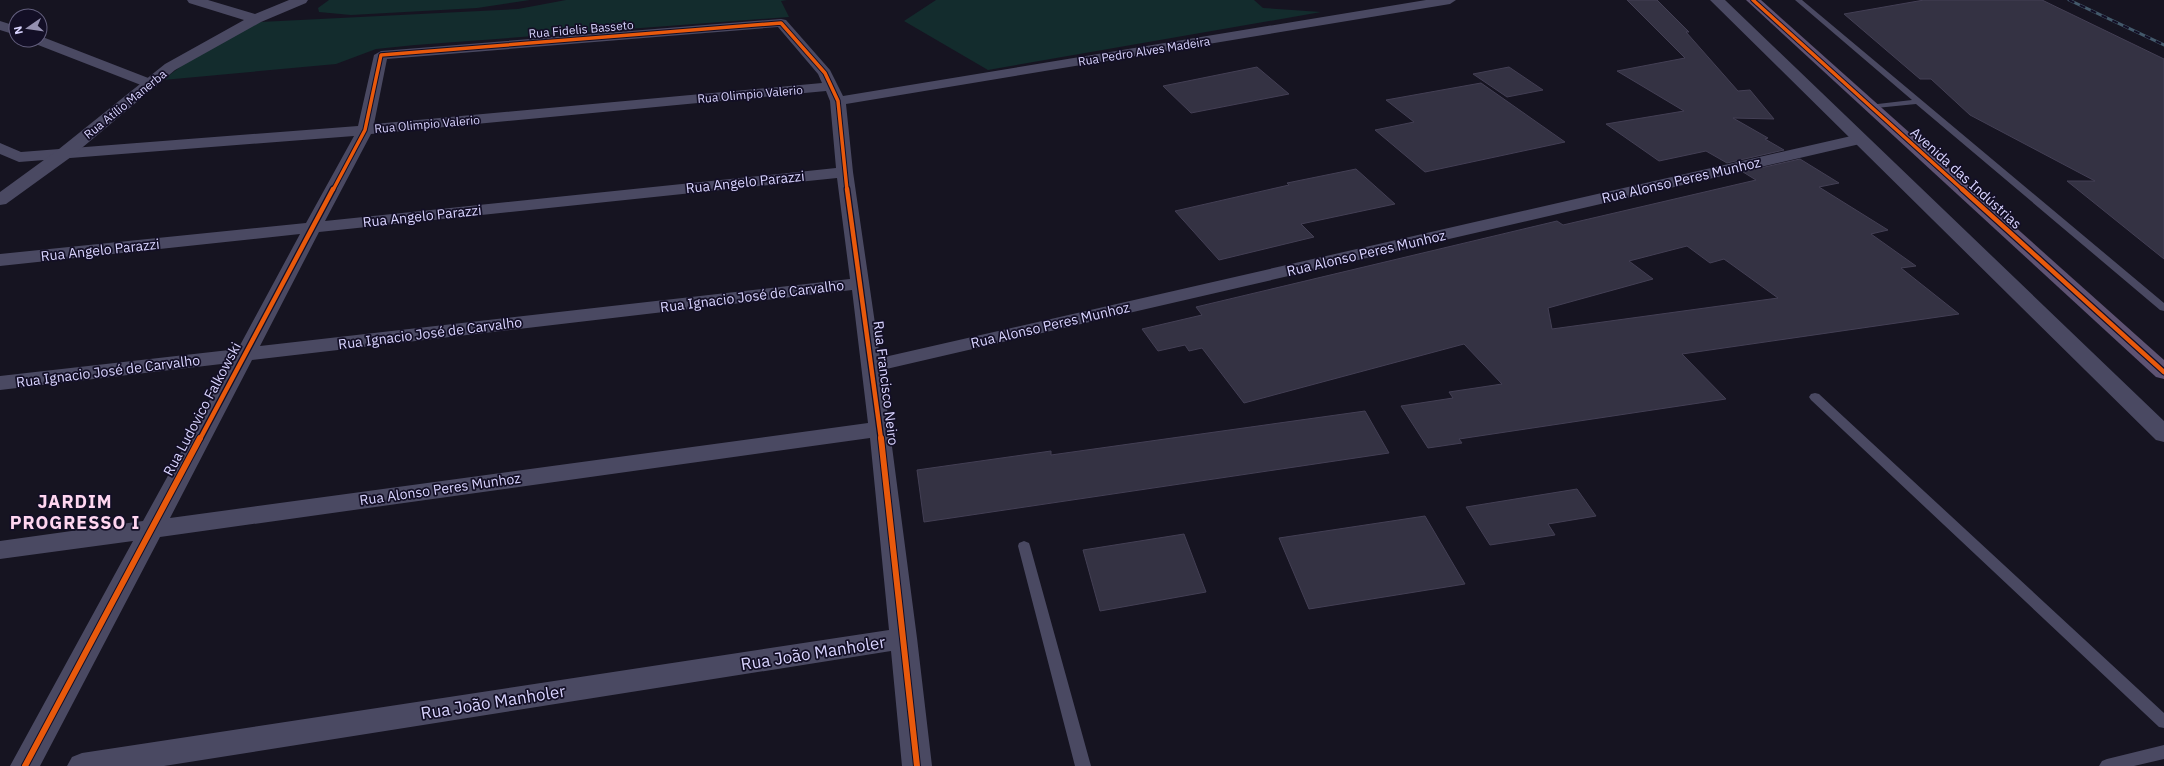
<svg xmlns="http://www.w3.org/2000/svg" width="2164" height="766" font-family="'IBM Plex Sans',sans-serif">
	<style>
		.green { fill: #132c2d }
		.building { fill: #343243; stroke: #433f54; fill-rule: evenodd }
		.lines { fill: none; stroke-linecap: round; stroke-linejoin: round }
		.service { fill: #4a4962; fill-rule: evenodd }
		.minor { fill: #4a4962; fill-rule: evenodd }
		.tertiary { fill: #4a4962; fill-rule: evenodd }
		.primary { fill: #5e5373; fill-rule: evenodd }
		.rail-casing { stroke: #43596b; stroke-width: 3 }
		.rail { stroke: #130f26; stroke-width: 2; stroke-dasharray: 6; stroke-linecap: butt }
		.cycleway-far2-casing { stroke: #130f26; stroke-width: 5.5 }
		.cycleway-far1-casing { stroke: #130f26; stroke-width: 7 }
		.cycleway-casing { stroke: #130f26; stroke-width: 8 }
		.cycleway-far2 { stroke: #e8590c; stroke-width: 3.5 }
		.cycleway-far1 { stroke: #e8590c; stroke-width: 4.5 }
		.cycleway { stroke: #e8590c; stroke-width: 6 }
		.labels { text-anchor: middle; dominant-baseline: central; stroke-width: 3.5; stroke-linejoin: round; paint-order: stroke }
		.far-street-label { font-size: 12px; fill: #d9d4ff; stroke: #130f26 }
		.street-label { font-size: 14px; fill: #d9d4ff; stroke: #130f26 }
		.near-street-label { font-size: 17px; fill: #d9d4ff; stroke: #130f26 }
		.district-label { font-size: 18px; font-weight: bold; letter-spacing: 1px; fill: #ffd6f0; stroke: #130f26 }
	</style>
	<rect width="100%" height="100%" fill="#161421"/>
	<path class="green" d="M329,0H530L477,8L351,15L319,12L318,8Z
		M566,0H787L781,1L789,17L415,45L376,49L336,64L163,80L205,48L260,22L518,9Z
		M936,0H1254L1263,8L1321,12L988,70L904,21Z"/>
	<path class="building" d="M1627,0H1657L1689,32H1686L1738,91L1750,90L1774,119L1733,118L1768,138L1765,139L1784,150L1727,163L1706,151L1659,161L1606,124L1684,111L1617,71L1685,58Z
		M1924,0H2042L2164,59V259L2067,181H2095L1970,115L1931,79H1920L1844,14Z
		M1257,67L1289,94L1191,113L1163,86Z
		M1509,67L1543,90L1507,97L1473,74Z
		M1481,83L1565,142L1425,172L1375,130L1414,122L1386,100Z
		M1800,159L1839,183L1819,187L1888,230L1871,234L1916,266L1901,268L1959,314L1682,354L1726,399L1459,439L1462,443L1428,448L1401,406L1453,398L1449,392L1502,384L1464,344L1244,403L1202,348L1189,351L1185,345L1158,351L1142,329L1202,315L1196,307L1557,221L1563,225L1756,180L1743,172ZM1687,246L1710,263L1724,259L1778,298L1552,329L1548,308L1653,279L1629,261Z
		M1356,169L1395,204L1301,224L1314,237L1219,260L1175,211L1289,185L1287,183Z
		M1365,411L1389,453L924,522L917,470L1051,451V455Z
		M1577,489L1596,516L1548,524L1555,535L1490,545L1466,507Z
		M1425,516L1465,584L1309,609L1279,538Z
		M1184,534L1206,592L1100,611L1083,550Z"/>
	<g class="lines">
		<path class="service" d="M1795,0H1802L2164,303V311L2160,310L1916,104L1866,109L1865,107L1869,105L1912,100Z
			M1815,393L1819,394L2164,713V728L2159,727L1811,400L1809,397L1811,394Z
			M1024,541L1029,543L1030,546L1091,766H1075L1018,546L1019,543Z
			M2164,745V759L2134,766H2099L2102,761L2107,759Z"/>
		<path class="minor" d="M1426,0H1456L1450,4L846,104L853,172L880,358L1860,134L1866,136L1868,139L1866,142L1860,144L882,370L917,638L932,766H902L891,651L164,766H67L72,757L82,753L889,630L870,438L160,537L40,766H10L133,541L0,559V541L143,521L230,363L0,390V376L238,349L300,234L0,266V254L306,223L354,136L19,162L0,154V143L21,152L358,126L374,55L381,51L781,19L786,20L830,70L843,96ZM778,27L818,74L822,83L374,124L387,59ZM826,91L830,101L836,168L325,221L371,134ZM837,178L850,279L260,346L319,232ZM852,290L868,423L170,518L252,360Z
			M0,21L16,26V35L0,30Z
			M40,36L156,81L158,84L156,87H146L33,43L31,40H40Z"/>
		<path class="tertiary" d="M187,0H208L255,14L289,0H308L306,3L261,22L175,70L71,157L6,204L0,205V192L59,149L165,64L244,20L189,3Z
			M1710,0H1725L2164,421V442L2156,440Z"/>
		<path class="primary" d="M1746,0H1761L2164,360V379L2156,377Z"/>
		<g class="rail-casing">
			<path id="rail" d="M2069,0L2164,45"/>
		</g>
		<use href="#rail" class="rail"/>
		<g class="cycleway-far2-casing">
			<path id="cycleway-far2" d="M1753,0L1963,190
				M333,190L365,130L381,55L781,23L825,73L838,101L847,190"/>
		</g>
		<g class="cycleway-far1-casing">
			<path id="cycleway-far1" d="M847,189L881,439
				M1962,189L2164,372
				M200,439L333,189"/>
		</g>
		<g class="cycleway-casing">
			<path id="cycleway" d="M881,438L917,766
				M25,766L200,438"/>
		</g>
		<use href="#cycleway-far2" class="cycleway-far2"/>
		<use href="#cycleway-far1" class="cycleway-far1"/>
		<use href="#cycleway" class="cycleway"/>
	</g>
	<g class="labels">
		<g class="far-street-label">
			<text transform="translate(581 29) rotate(-5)">Rua Fidelis Basseto</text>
			<text transform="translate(1144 51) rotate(-9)">Rua Pedro Alves Madeira</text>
			<text transform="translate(750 94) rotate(-5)">Rua Olimpio Valerio</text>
			<text transform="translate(125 104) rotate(-39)">Rua Atílio Manerba</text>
			<text transform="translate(427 124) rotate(-5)">Rua Olimpio Valerio</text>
		</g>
		<g class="street-label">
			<text transform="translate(1966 178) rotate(42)">Avenida das Indústrias</text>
			<text transform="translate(1681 180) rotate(-13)">Rua Alonso Peres Munhoz</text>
			<text transform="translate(745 182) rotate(-6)">Rua Angelo Parazzi</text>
			<text transform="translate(422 216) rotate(-6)">Rua Angelo Parazzi</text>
			<text transform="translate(100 250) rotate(-6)">Rua Angelo Parazzi</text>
			<text transform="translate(1366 253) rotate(-13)">Rua Alonso Peres Munhoz</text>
			<text transform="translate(752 296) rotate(-7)">Rua Ignacio José de Carvalho</text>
			<text transform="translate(1050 325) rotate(-13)">Rua Alonso Peres Munhoz</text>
			<text transform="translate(430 333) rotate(-7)">Rua Ignacio José de Carvalho</text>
			<text transform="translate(108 371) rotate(-7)">Rua Ignacio José de Carvalho</text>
			<text transform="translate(886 383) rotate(83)">Rua Francisco Neiro</text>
			<text transform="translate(202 409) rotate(-62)">Rua Ludovico Falkowski</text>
			<text transform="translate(440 489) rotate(-8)">Rua Alonso Peres Munhoz</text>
		</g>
		<g class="near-street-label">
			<text transform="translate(813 653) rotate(-9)">Rua João Manholer</text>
			<text transform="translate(493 702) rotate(-9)">Rua João Manholer</text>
		</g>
		<g class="district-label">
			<text x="75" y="501">JARDIM<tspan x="75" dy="21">PROGRESSO I</tspan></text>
		</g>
	</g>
	<g transform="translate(28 28) rotate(257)"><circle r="19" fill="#130f26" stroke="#625e7d"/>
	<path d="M0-3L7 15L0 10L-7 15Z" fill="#9591b1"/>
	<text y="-6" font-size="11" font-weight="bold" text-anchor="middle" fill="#d9d4ff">N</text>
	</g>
</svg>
